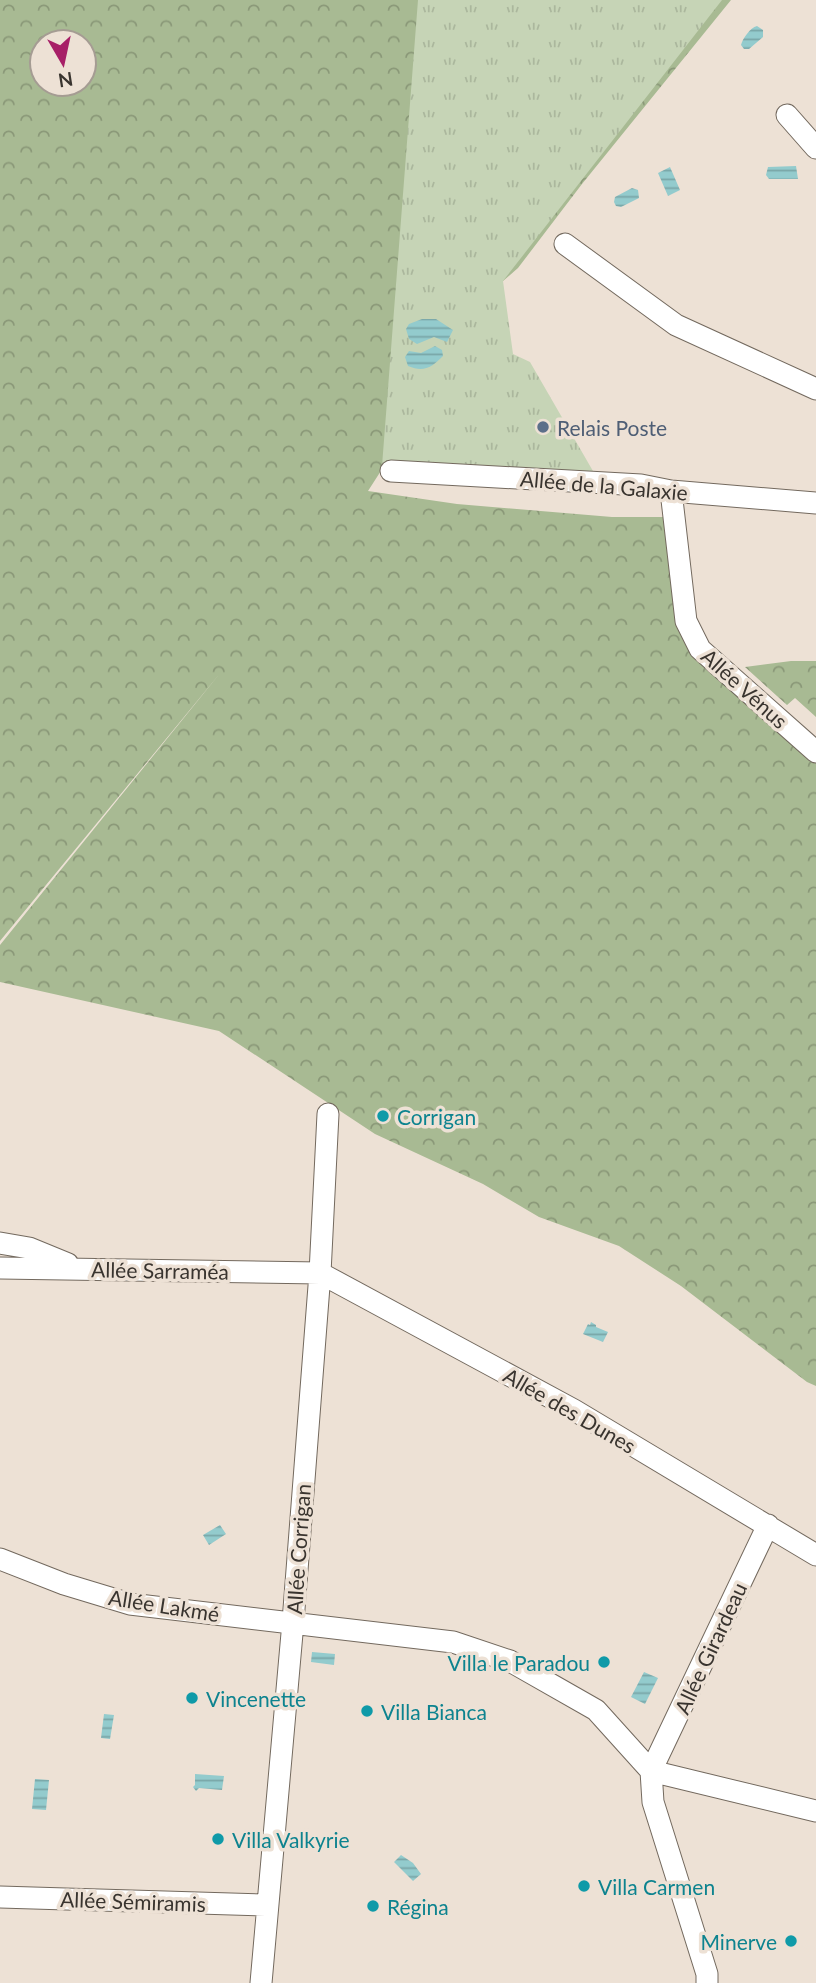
<svg xmlns="http://www.w3.org/2000/svg" width="816" height="1983" font-family="Lato,sans-serif">
	<style>
		.forest { fill: url(#forest-crowns); fill-rule: evenodd }
		.park { fill: url(#park-tufts) }
		.water { fill: url(#water-rules) }
		.lines { fill: none; stroke-linecap: round; stroke-linejoin: round }
		.street-casing { stroke: #73695e; stroke-width: 23 }
		.street { stroke: #fff; stroke-width: 21 }
		.service-dot { fill: #5c6f8a; stroke: #ede1d5; stroke-width: 2.5 }
		.culture-dot { fill: #0f9aa8; stroke: #ede1d5; stroke-width: 2.5 }
		.labels { text-anchor: middle; dominant-baseline: central; stroke-width: 7; stroke-linejoin: round; paint-order: stroke }
		.service-label { font-size: 21px; fill: #4e5e75; stroke: #ede1d5; text-anchor: start }
		.street-label { font-size: 21px; fill: #39342f; stroke: #ede1d5 }
		.culture-label { font-size: 21px; fill: #0d838f; stroke: #ede1d5; text-anchor: start }
	</style>
	<defs>
		<pattern id="forest-crowns" width="20" height="18" patternUnits="userSpaceOnUse" patternTransform="scale(1.75)"><rect width="20" height="18" fill="#a8ba93"/><path d="M2 6a3 3 0 1 1 6 0M12 15a3 3 0 1 1 6 0" fill="none" stroke="#8a9878"/></pattern>
		<pattern id="park-tufts" width="24" height="20" patternUnits="userSpaceOnUse" patternTransform="scale(1.75)"><rect width="24" height="20" fill="#c6d4b6"/><path d="M3 7l-1-3M5 7V3M7 7l1-3M15 17l-1-3M17 17v-4M19 17l1-3" fill="none" stroke="#abb79d"/></pattern>
		<pattern id="water-rules" width="6" height="5" patternUnits="userSpaceOnUse" patternTransform="scale(1.75)"><rect width="6" height="5" fill="#93cbcd"/><path d="M0 2.5h6" fill="none" stroke="#79a6a7"/></pattern>
	</defs>
	<rect width="100%" height="100%" fill="#ede1d5"/>
	<path class="forest" d="M0,0H731L582,184L518,268L503,281L368,491L457,504L612,517H663L679,622L710,668L816,763V1386L807,1382L681,1286L619,1246L539,1217L483,1184L375,1134L219,1031L0,982V945L221,672L0,941ZM42,42H84V84H42Z
		M791,661H816V717L795,698L787,705L745,667Z"/>
	<path class="park" d="M418,0H722L503,281L513,354L530,362L597,478L382,466Z"/>
	<path class="water" d="M757,26L763,30V37L749,49H744L741,45C743,38 750,28 757,26Z
		M796,166L798,179H769L766,175L768,167Z
		M670,167L680,190L668,196L658,173Z
		M632,188L638,190L639,198L621,207L616,206L614,202L615,197Z
		M422,319H436L453,330L447,342L434,337L417,344L409,339L406,329L409,324Z
		M435,346L442,350L443,356C432,367 424,373 408,366L405,357L409,351L421,353Z
		M591,1322L596,1325V1327L608,1332L603,1342L583,1334L588,1324L590,1325Z
		M220,1525L226,1534L209,1545L203,1535Z
		M312,1652L335,1654L334,1665L311,1662Z
		M644,1672L658,1678L645,1704L631,1697Z
		M104,1714L114,1715L110,1739L101,1738Z
		M195,1774L224,1776L222,1790L199,1788L196,1791L193,1787L195,1785Z
		M35,1779L49,1780L46,1810L32,1809Z
		M401,1855L413,1863L421,1874L413,1881L394,1862Z"/>
	<g class="lines">
		<g class="street-casing">
			<path id="street" d="M787,115L816,148
				M565,244L676,325L816,389
				M391,471L641,485L671,491L816,503
				M671,491L686,621L700,649L816,752
				M0,1243L29,1248L68,1264
				M0,1268L320,1273L574,1410L816,1555
				M0,1559L64,1584L130,1604L453,1642L510,1661L596,1710L651,1771L653,1802L707,1974V1983
				M651,1771L768,1525
				M651,1771L816,1811
				M0,1897L266,1905
				M261,1983L293,1622L320,1273L328,1114"/>
		</g>
		<use href="#street" class="street"/>
	</g>
	<circle class="service-dot" cx="543" cy="427" r="7"/>
	<g class="culture-dot">
		<circle cx="383" cy="1116" r="7"/>
		<circle cx="604" cy="1662" r="7"/>
		<circle cx="192" cy="1698" r="7"/>
		<circle cx="367" cy="1711" r="7"/>
		<circle cx="218" cy="1839" r="7"/>
		<circle cx="584" cy="1886" r="7"/>
		<circle cx="373" cy="1906" r="7"/>
		<circle cx="791" cy="1941" r="7"/>
	</g>
	<g class="labels">
		<g class="service-label">
			<text x="557" y="427">Relais Poste</text>
		</g>
		<g class="street-label">
			<text transform="translate(604 485) rotate(5)">Allée de la Galaxie</text>
			<text transform="translate(745 688) rotate(42)">Allée Vénus</text>
			<text transform="translate(160 1270) rotate(1)">Allée Sarraméa</text>
			<text transform="translate(570 1410) rotate(30)">Allée des Dunes</text>
			<text transform="translate(298 1549) rotate(-86)">Allée Corrigan</text>
			<text transform="translate(164 1605) rotate(9)">Allée Lakmé</text>
			<text transform="translate(710 1648) rotate(-65)">Allée Girardeau</text>
			<text transform="translate(133 1901) rotate(2)">Allée Sémiramis</text>
		</g>
		<g class="culture-label">
			<text x="397" y="1116">Corrigan</text>
			<text x="590" y="1662" text-anchor="end">Villa le Paradou</text>
			<text x="206" y="1698">Vincenette</text>
			<text x="381" y="1711">Villa Bianca</text>
			<text x="232" y="1839">Villa Valkyrie</text>
			<text x="598" y="1886">Villa Carmen</text>
			<text x="387" y="1906">Régina</text>
			<text x="777" y="1941" text-anchor="end">Minerve</text>
		</g>
	</g>
	<g transform="translate(63 63) rotate(171)"><circle r="33" fill="#ede1d5" stroke="#a59c93" stroke-width="2"/>
	<path d="M0-5L12 26L0 18L-12 26Z" fill="#a71f67"/>
	<text y="-10" font-size="19" font-weight="bold" text-anchor="middle" fill="#39342f">N</text>
	</g>
</svg>
